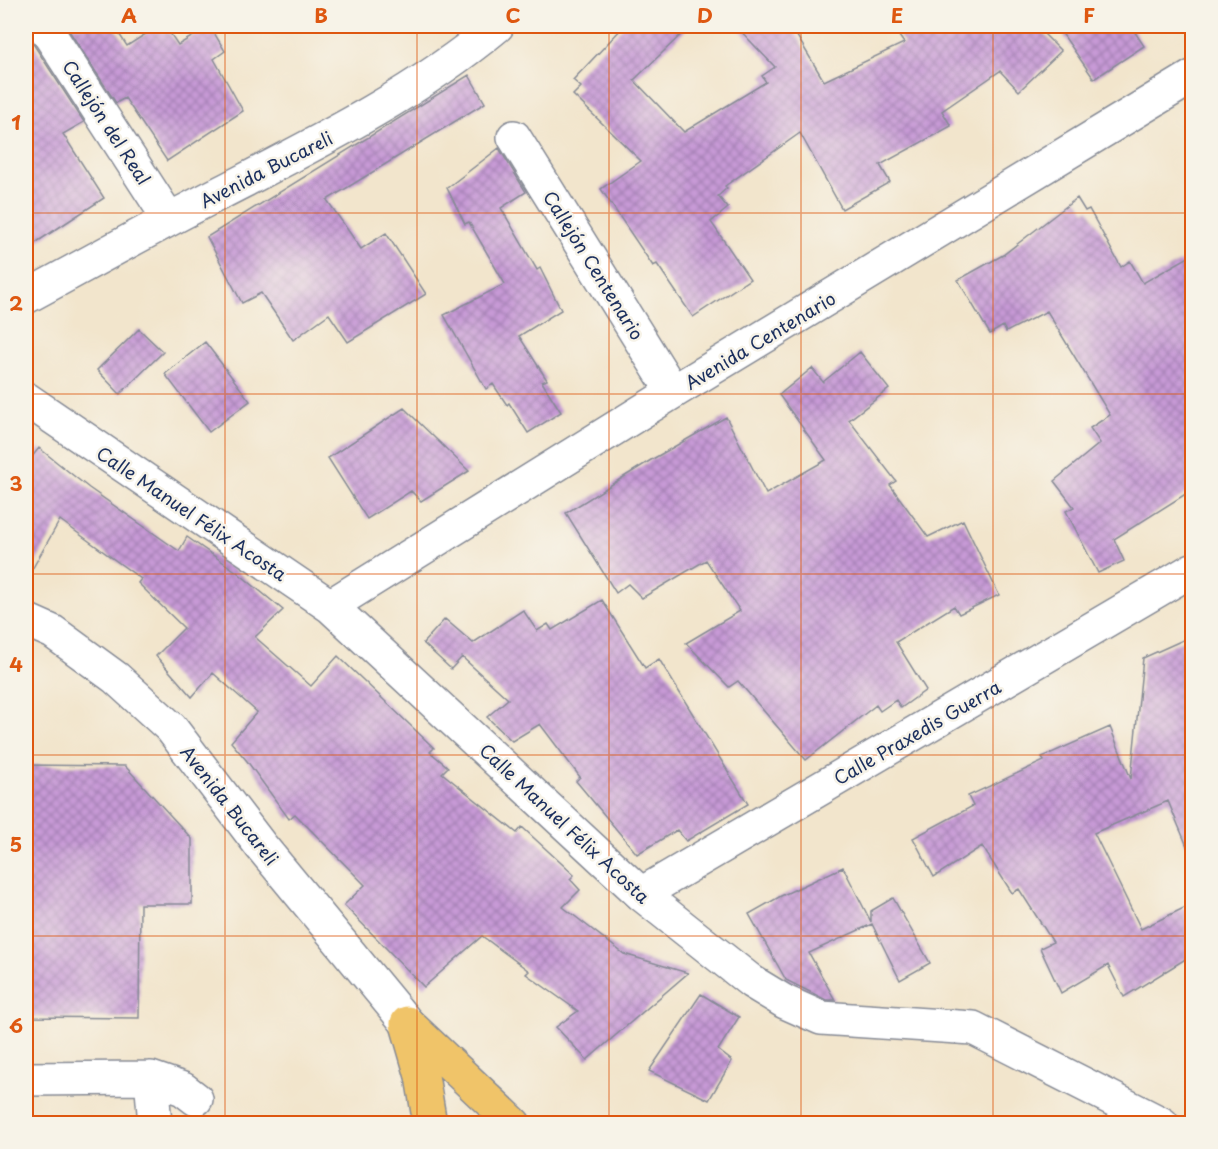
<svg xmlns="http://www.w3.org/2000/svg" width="1218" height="1149" font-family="'Playpen Sans',sans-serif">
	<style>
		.building { fill: url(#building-cross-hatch) }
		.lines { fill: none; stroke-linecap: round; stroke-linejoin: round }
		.minor-casing { stroke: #868a95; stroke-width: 36 }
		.highway-casing { stroke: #868a95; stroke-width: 36 }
		.minor { stroke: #fff; stroke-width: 33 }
		.highway { stroke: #f0c469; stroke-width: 33 }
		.grid { fill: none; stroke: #de5710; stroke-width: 1.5; stroke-opacity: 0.55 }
		.labels { text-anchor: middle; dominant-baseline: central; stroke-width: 5; stroke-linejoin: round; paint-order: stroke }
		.street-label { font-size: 18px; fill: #1b2f5e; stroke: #f7f3e8 }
		.neatline { fill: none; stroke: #de5710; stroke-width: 2 }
		.grid-label { font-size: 20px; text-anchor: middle; font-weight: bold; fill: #de5710 }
	</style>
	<defs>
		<pattern id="building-cross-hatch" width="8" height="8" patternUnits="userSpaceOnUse" patternTransform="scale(1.5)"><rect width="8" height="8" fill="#c79ad6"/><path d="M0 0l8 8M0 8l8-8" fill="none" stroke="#a17eb1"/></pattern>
	</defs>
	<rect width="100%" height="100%" fill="#f7f3e8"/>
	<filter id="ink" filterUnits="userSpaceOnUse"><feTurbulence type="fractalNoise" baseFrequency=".0167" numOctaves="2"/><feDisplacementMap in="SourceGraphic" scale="12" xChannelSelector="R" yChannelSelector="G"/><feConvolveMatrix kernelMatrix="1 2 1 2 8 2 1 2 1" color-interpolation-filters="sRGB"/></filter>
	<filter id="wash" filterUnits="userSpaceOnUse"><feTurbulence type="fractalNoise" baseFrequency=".008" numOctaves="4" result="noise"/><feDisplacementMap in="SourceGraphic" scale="24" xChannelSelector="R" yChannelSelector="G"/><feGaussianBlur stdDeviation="1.35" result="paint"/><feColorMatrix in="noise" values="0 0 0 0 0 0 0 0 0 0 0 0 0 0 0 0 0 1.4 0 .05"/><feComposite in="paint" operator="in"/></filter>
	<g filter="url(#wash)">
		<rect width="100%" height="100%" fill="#f2e5cc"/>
		<g id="blocks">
			<path class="building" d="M66,26H114L127,46L158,26L164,33L168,30L178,45L210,26L225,51L214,59L243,111L167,161L125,98L116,103Z
				M624,26H690L634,80L684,132L766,82L762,76L775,67L736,26H791L824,81L904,43L899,36L914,26H1036L1061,51L1019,91L1000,71L942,111L951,126L880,165L890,182L842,209L800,133L725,186L727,188L718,196L728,208L711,222L750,279L693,317L657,264L653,266L601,189L641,161L573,95L581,87L573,80Z
				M1057,26H1131L1144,46L1094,79Z
				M26,28L28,36L84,122L63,134L104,198L26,249Z
				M469,75L485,103L327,200L361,249L386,233L426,294L348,342L329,314L293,340L261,293L242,303L207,237Z
				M499,148L526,192L501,208L537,270L540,268L561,310L519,336L547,380L542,382L561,412L528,433L509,403L507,405L493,384L486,389L444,315L505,284L469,222L465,224L447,188Z
				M1077,198L1085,211L1089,209L1121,267L1130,261L1143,283L1192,255V490L1114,539L1124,561L1098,573L1066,511L1074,507L1054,481L1100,443L1090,428L1110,415L1047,311L1006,332L1003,326L990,334L958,280L1003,255Z
				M139,329L163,352L120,394L97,370Z
				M205,342L250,401L209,432L165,374Z
				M860,352L889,389L849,420L896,481L890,485L928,537L963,520L999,595L959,614L954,606L896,642L926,690L901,708L896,700L880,711L876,705L806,760L738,681L729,687L686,643L740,611L706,560L642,598L628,584L616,593L566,513L651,460L726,417L766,494L826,460L779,395L812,368L823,382Z
				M404,408L469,471L421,501L411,491L367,519L328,458Z
				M39,448L89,488L179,551L187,537L237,572L283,610L255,637L311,686L338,656L434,748L430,752L448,767L442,773L517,833L522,827L574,875L570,879L580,890L563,907L624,954L688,973L587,1060L556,1027L578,1011L526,974L529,971L482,936L424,987L344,905L365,885L295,814L289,819L247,761L231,742L257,712L213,673L192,697L156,656L184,628L138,583L141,579L60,520L26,580V464Z
				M602,600L645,668L659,659L748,804L686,841L677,830L637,854L576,781L580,777L540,724L512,741L487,717L508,699L462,657L451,669L423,643L445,619L473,643L523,610L537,631L548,624L552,630Z
				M1192,636V858L1168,801L1094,833L1141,929L1192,904V955L1124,997L1108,965L1061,993L1040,948L1053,942L1019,889L1012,893L982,846L934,877L913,838L973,806L968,796L1044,761L1042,757L1110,727L1131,779L1143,658Z
				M26,765L125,766L192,839V904H140L139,1018L26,1017Z
				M843,867L871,922V911L893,898L930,963L900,980L872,924L809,953L835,1000H826L786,980L749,914L781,896Z
				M701,994L739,1017L718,1050L732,1061L709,1100L649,1071Z"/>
		</g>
	</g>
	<g filter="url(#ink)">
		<use href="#blocks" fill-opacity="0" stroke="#868a95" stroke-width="1.5"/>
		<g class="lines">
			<g class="minor-casing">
				<path id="minor" d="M44,26L169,219
					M514,137L673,392
					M26,297C91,262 155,226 222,192C317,143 414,95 497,26
					M26,399L330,606L641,894L752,982L785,1002L821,1018L973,1028L1162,1124
					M330,606L673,392L1192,77
					M26,620L53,632L116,678L171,728L261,846L407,1023
					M641,894L1192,570
					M151,1078L155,1124
					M26,1079L151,1078L183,1089L196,1099"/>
			</g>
			<g class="highway-casing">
				<path id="highway" d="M407,1023L514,1124
					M407,1024L422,1076L430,1124"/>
			</g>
			<use href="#minor" class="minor"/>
			<use href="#highway" class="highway"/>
		</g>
	</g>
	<path class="grid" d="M225,26V1124M417,26V1124M609,26V1124M801,26V1124M993,26V1124M26,213H1192M26,394H1192M26,574H1192M26,755H1192M26,936H1192"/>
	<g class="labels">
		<g class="street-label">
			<text transform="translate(107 122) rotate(57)">Callejón del Real</text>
			<text transform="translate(266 169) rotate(-27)">Avenida Bucareli</text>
			<text transform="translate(594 265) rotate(58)">Callejón Centenario</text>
			<text transform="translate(760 340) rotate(-31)">Avenida Centenario</text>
			<text transform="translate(192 513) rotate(34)">Calle Manuel Félix Acosta</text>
			<text transform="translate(917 732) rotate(-30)">Calle Praxedis Guerra</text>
			<text transform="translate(230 805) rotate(52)">Avenida Bucareli</text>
			<text transform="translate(565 823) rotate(43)">Calle Manuel Félix Acosta</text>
		</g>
	</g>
	<rect width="1218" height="1149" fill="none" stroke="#f7f3e8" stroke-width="66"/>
	<rect x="33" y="33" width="1152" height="1083" class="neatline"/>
	<g class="grid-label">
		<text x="129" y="23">A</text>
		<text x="321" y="23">B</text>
		<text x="513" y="23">C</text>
		<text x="705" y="23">D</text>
		<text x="897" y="23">E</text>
		<text x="1089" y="23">F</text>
		<text x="16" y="130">1</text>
		<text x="16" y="311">2</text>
		<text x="16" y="491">3</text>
		<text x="16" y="672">4</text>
		<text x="16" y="852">5</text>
		<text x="16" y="1033">6</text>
	</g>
</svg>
